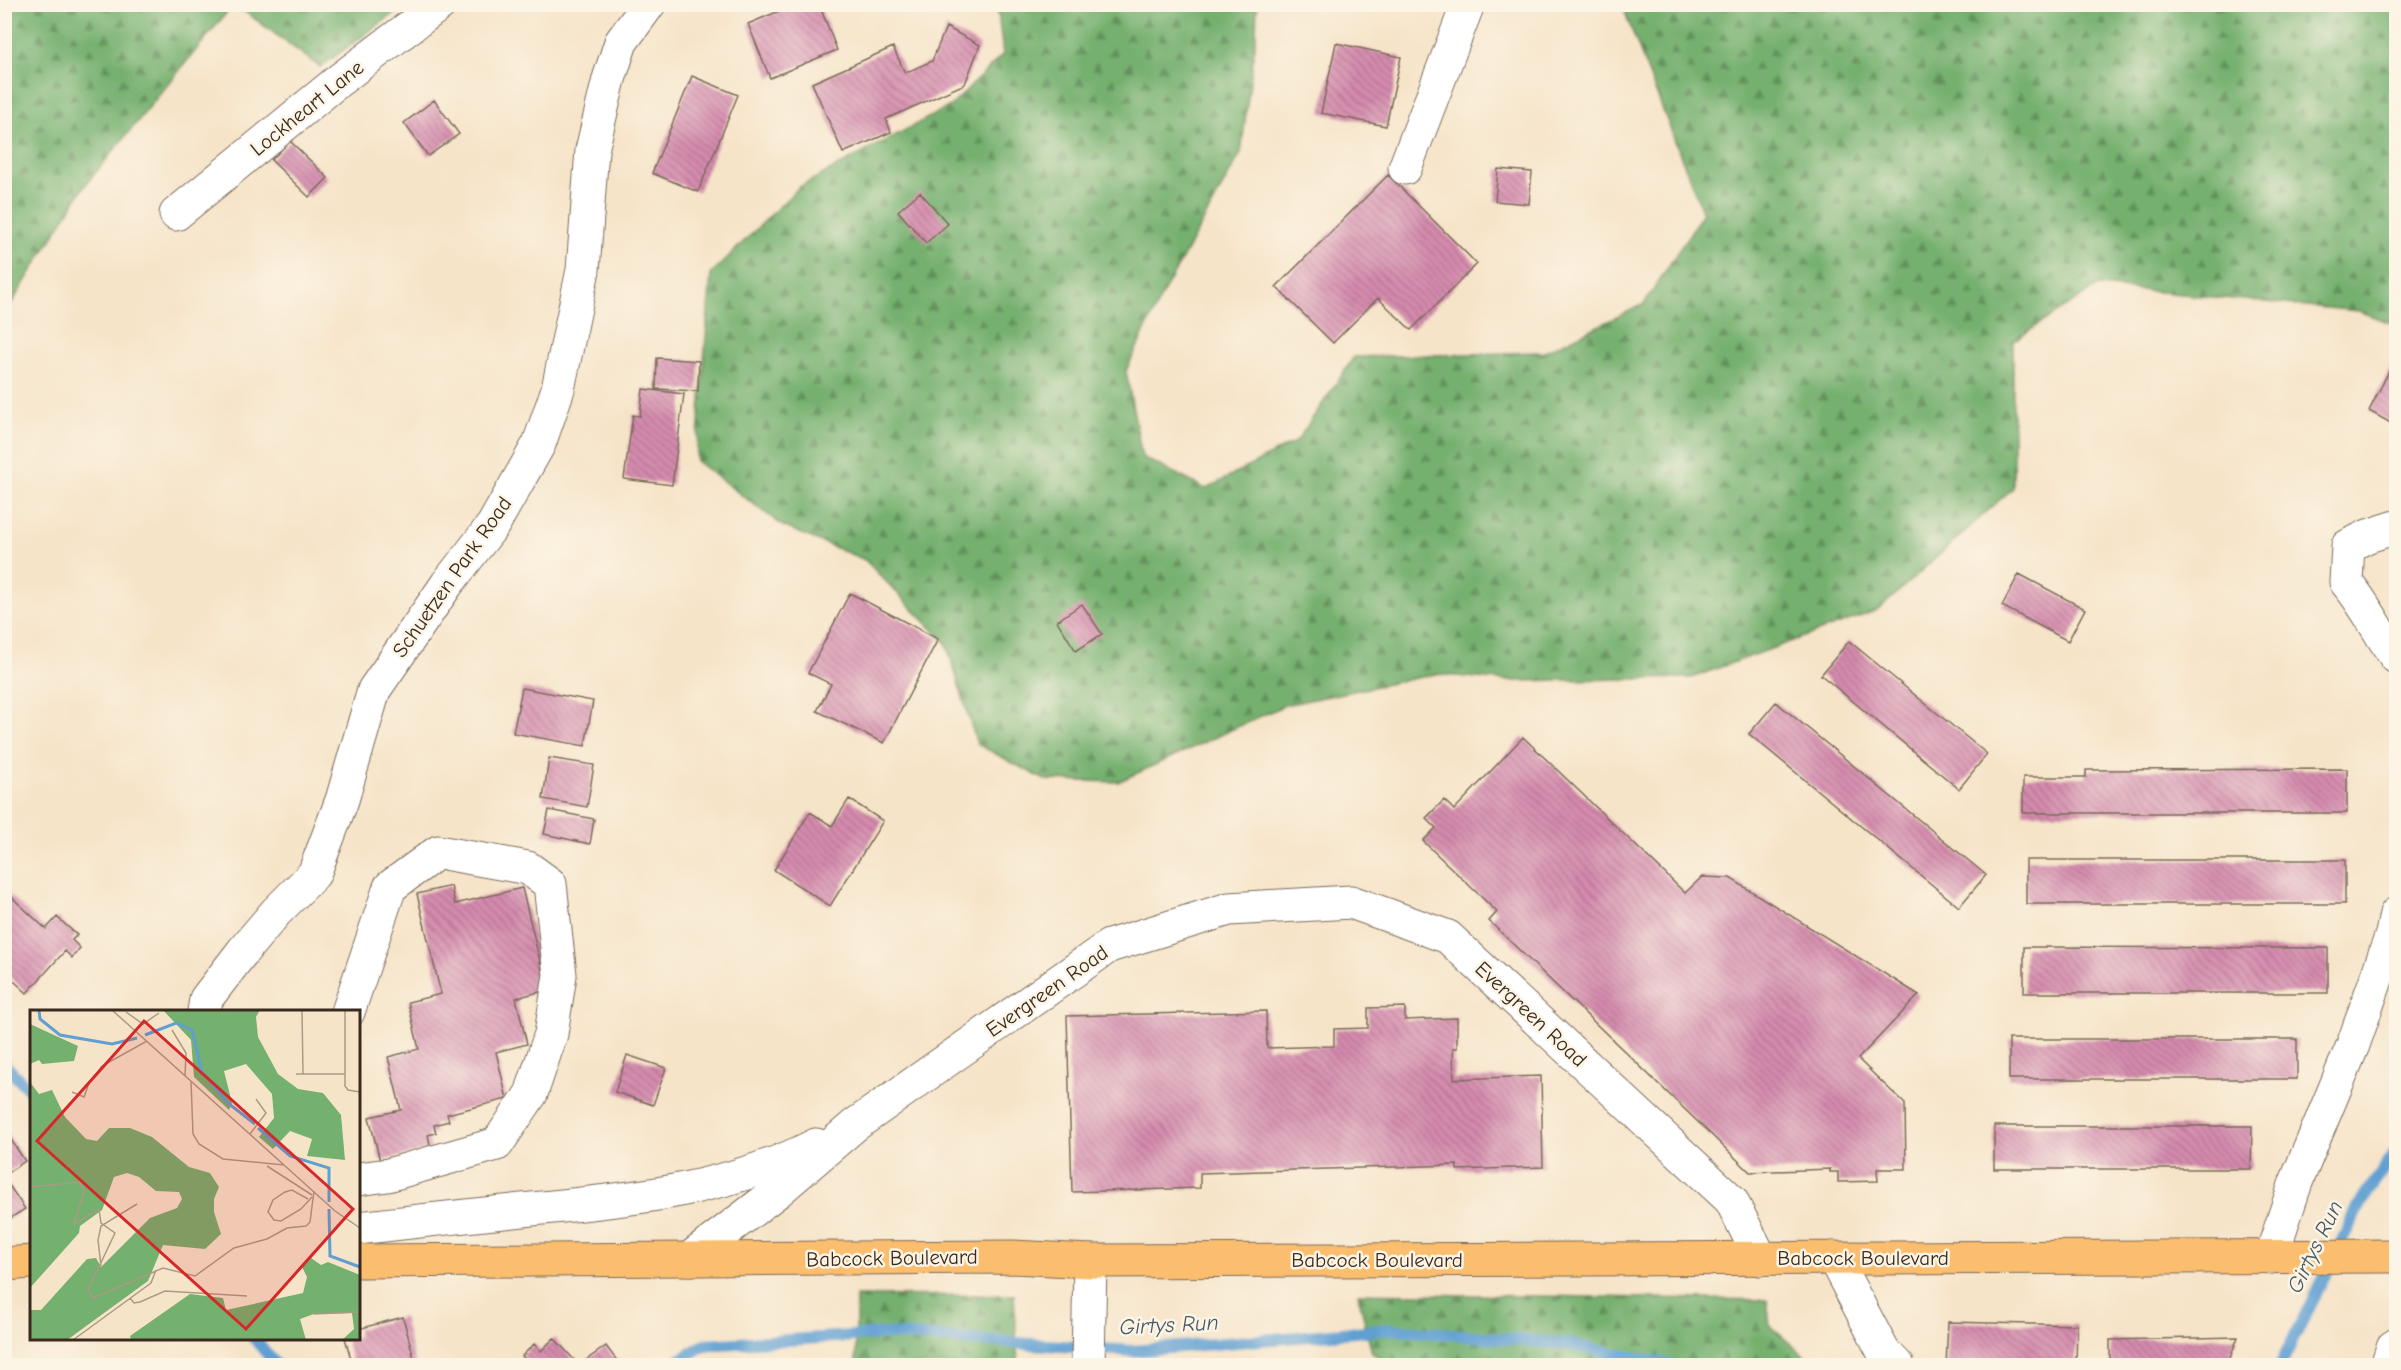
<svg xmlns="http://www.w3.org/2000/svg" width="2401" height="1370" font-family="'Comic Neue',sans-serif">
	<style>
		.forest { fill: url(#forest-firs); stroke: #586d46; stroke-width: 1.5 }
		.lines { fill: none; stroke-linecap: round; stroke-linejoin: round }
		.stream { stroke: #5f9fd2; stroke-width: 12 }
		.building { fill: url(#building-back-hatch) }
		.minor-casing { stroke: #7c6b5a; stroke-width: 35 }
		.major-casing { stroke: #7c6b5a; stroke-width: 35 }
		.minor { stroke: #fff; stroke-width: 33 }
		.major { stroke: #fbbd6e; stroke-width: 33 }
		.labels { text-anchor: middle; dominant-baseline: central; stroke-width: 5; stroke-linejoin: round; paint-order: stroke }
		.street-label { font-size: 21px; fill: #3b2a1e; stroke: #fcf5e5 }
		.water-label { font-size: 22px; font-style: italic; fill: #495966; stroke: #fcf5e5 }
		.inset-river { fill: none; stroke: #5f9fd2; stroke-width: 3 }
		.inset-road { fill: none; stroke: #ab9a85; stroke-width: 1.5 }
		.view { fill: #d62828; fill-opacity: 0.15; stroke: #d62828; stroke-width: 3 }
		.inset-edge { fill: none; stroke: #3b2a1e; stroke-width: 3 }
	</style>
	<defs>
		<pattern id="forest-firs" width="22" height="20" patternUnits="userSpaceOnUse" patternTransform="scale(1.5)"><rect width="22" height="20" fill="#74b06e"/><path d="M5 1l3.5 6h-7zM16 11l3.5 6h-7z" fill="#608f5a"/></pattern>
		<pattern id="building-back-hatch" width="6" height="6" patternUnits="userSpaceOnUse" patternTransform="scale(1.5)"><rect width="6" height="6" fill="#d58bae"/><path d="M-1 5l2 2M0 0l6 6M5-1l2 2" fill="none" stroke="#ae728d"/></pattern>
	</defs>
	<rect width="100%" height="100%" fill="#fcf5e5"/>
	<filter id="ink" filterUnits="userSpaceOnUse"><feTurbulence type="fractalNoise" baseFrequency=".0167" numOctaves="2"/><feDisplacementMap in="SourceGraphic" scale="12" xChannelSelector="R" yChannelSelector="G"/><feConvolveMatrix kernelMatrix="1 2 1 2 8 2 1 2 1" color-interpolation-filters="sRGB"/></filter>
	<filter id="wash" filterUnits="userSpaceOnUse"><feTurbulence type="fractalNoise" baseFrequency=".008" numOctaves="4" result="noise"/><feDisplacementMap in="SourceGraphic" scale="24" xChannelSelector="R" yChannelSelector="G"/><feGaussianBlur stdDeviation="1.35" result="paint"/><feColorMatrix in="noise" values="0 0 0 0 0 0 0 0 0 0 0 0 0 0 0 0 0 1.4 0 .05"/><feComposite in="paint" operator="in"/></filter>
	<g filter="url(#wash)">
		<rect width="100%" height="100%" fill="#f6e4c9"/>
		<path class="forest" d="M5,4L233,5L83,188L5,314Z
			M236,5H406L320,67Z
			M997,5H1257L1256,35L1241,153L1162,295L1126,371L1142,457L1206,489L1297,441L1354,357L1544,352L1644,304L1703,213L1622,5H2396V325L2359,311L2098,286L2013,341V488L1878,610L1691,678L1508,681L1436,674L1285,705L1118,782L1045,780L977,744L946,643L865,560L783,526L696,461L711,274L799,187L952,105L1003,54Z
			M1358,1293L1767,1300L1770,1326L1815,1365H1392L1372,1353Z
			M1014,1295L1018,1365H856V1296Z"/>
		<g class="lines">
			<path class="stream" d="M4,1064L32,1093
				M254,1338L277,1366
				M670,1366L704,1345L886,1334L1133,1351L1389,1329L1568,1344L1674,1366
				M2280,1366L2361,1202L2396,1152"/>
		</g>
		<g id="blocks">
			<path class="building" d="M796,4H819L837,50L770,78L748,24Z
				M946,27L980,45L965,84L886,119L891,132L843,153L812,83L893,47L905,73L932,61Z
				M1336,43L1401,57L1386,126L1321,113Z
				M692,76L738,95L698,192L652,173Z
				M434,100L459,134L428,156L404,123Z
				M290,141L328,178L309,197L271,160Z
				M1498,169L1532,172L1529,204L1495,201Z
				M1388,175L1477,264L1411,330L1378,298L1333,343L1276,287Z
				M920,192L948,224L926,243L898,211Z
				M2396,357V426L2369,411Z
				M657,358L699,361L698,391L656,389Z
				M643,389L684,394L672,485L624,479L633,415L640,416Z
				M2019,574L2085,609L2068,641L2002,606Z
				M850,593L938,639L884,743L817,711L831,684L808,673Z
				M1082,604L1102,634L1076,651L1057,621Z
				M1849,641L1987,754L1959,789L1821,675Z
				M522,688L593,701L585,746L513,733Z
				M1776,702L1986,875L1959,907L1749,734Z
				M1523,737L1685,893L1702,877L1730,878L1919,995L1858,1059L1905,1104L1906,1169H1877L1878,1181L1838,1182V1172H1830V1169L1750,1172L1489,921L1497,912L1423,841L1436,828L1426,818L1444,800L1454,810Z
				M549,758L594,765L587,807L543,799Z
				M2347,769V813H2023V777H2086V770Z
				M849,799L883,821L830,906L774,870L810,812L832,826Z
				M549,810L594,819L590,844L544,834Z
				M2026,860H2345V904H2026Z
				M451,886L455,904L522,888L547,990L516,998L527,1044L496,1052L507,1099L447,1114L449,1121L434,1125L436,1133L428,1135L431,1149L380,1161L369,1117L401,1110L388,1057L419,1049L408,1002L441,994L417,894Z
				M4,890L46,929L57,917L77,935L72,940L80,948L72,958L65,951L27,993L4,972Z
				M2024,947L2328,948V993H2024Z
				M1405,1007V1020L1457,1018V1048H1453L1454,1079L1541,1076L1543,1167L1457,1170V1165L1200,1173V1188L1072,1192L1067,1016L1266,1011L1267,1048L1334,1046V1029L1368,1028V1008Z
				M2009,1039H2297V1079H2009Z
				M627,1055L666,1068L653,1105L615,1092Z
				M1994,1126H2252L2251,1169H1994Z
				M4,1129L25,1161L4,1175Z
				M4,1178L25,1209L4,1222Z
				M403,1317L416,1366H353L345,1338H358V1329Z
				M1948,1322L2077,1325L2076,1366H1946Z
				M2238,1337L2227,1366H2110V1340Z
				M554,1338L579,1365L606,1346L618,1362L613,1366H526L529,1363L522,1356L534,1344L541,1351Z"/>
		</g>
	</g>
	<g filter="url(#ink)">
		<use href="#blocks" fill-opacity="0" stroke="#7c6b5a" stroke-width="1.5"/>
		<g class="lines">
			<g class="minor-casing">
				<path id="minor" d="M1405,168L1468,4
					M176,214L338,81L440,4
					M2396,527L2368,536L2348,546L2346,582C2366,605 2378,632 2396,657
					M204,1012L206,999L243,951L276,912L314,874L342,800L374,690L447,584L493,525L539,444L558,389L583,270L592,150L609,79L621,42L649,4
					M348,1012L390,887L438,852L528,868L550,884L560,975L551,1034L531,1094L497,1144L388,1175L358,1179
					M358,1228C416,1221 474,1215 532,1209C628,1200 728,1190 816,1145
					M2271,1257L2296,1182L2353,1045L2392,934L2396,914
					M1834,1258L1883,1351L1898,1366
					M689,1259L778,1191L855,1125L1109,946L1229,909L1351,902L1448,937L1731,1200L1761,1259
					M1088,1366L1090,1261
					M2387,1366L2393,1347L2396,1345"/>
			</g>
			<g class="major-casing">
				<path id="major" d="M358,1261L1013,1257L1090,1261L2396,1256
					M4,1264L32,1262"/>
			</g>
			<use href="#minor" class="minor"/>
			<use href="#major" class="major"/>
		</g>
	</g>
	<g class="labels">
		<g class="street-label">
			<text transform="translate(307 108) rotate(-39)">Lockheart Lane</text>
			<text transform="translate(452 577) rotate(-55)">Schuetzen Park Road</text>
			<text transform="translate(1047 991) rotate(-35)">Evergreen Road</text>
			<text transform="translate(1531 1014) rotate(43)">Evergreen Road</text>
			<text transform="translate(892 1258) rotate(-1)">Babcock Boulevard</text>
			<text x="1863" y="1258">Babcock Boulevard</text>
			<text x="1377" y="1260">Babcock Boulevard</text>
		</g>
		<g class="water-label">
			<text transform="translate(2315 1247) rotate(-64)">Girtys Run</text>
			<text transform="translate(1169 1325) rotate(-3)">Girtys Run</text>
		</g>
	</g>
	<g transform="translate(30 1010)">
		<rect width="330" height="330" fill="#f6e4c9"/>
		<path d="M133,0H230L226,7L228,27L248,64L268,79L293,83L311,105L315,150L277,146L282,129L260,121L243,139L229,127L244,108L242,84L216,54L194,61L202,93L199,100L164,67L161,30ZM0,14L48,36L44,51L12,54L9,50L0,54ZM0,72L9,84L22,80L35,107L56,129L67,131L79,118H100L122,127L159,157L180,163L189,177L184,189V202L191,224L175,239L133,235L118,271L37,330H0V300H11L57,249L66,248L71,257L120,208L147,198L152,189L149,182L126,181L109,167L97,163L84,167L72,200L50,216L49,223L0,278ZM281,248L291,255L298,252L330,265V330H312L324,319L322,303L284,304L270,309L276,330H101L100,326L160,284L193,288L196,300L273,283L277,267L271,255Z" fill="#74b06e"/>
		<path class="inset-river" d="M9,0L10,9L30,25L82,34L107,28M115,25L146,13L162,20L172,62L199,94L225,114M228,118L260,146L299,158V192M299,199L300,246L330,257"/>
		<path class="inset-road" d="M82,0L305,201L330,218M272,0L273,64M315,0V76L318,80L330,82M96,2L113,14L129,3M142,20L156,43L155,66M266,64H315M161,71L163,124L169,134L193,149L254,155M42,82L54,87L59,73L72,56L117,31M220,124L236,103L226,89M237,156L282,185M0,177L50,172L54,182L44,214L69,199L71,213L85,223L58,280L63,288L133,258L165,266L204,238L237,229L257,218L276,216L280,212L284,181M278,189L262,180L255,182L243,190L238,202L244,210L251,211L271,199L282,187M71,256L68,230L71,216L107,194M100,288L104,293L110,292L135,281L217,286M284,304L330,302M43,330L121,273L126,260"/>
		<path class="view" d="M114,11L323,199L216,319L7,131Z"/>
		<rect width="330" height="330" class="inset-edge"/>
	</g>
	<rect width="2401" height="1370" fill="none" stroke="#fcf5e5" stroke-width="24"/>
</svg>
